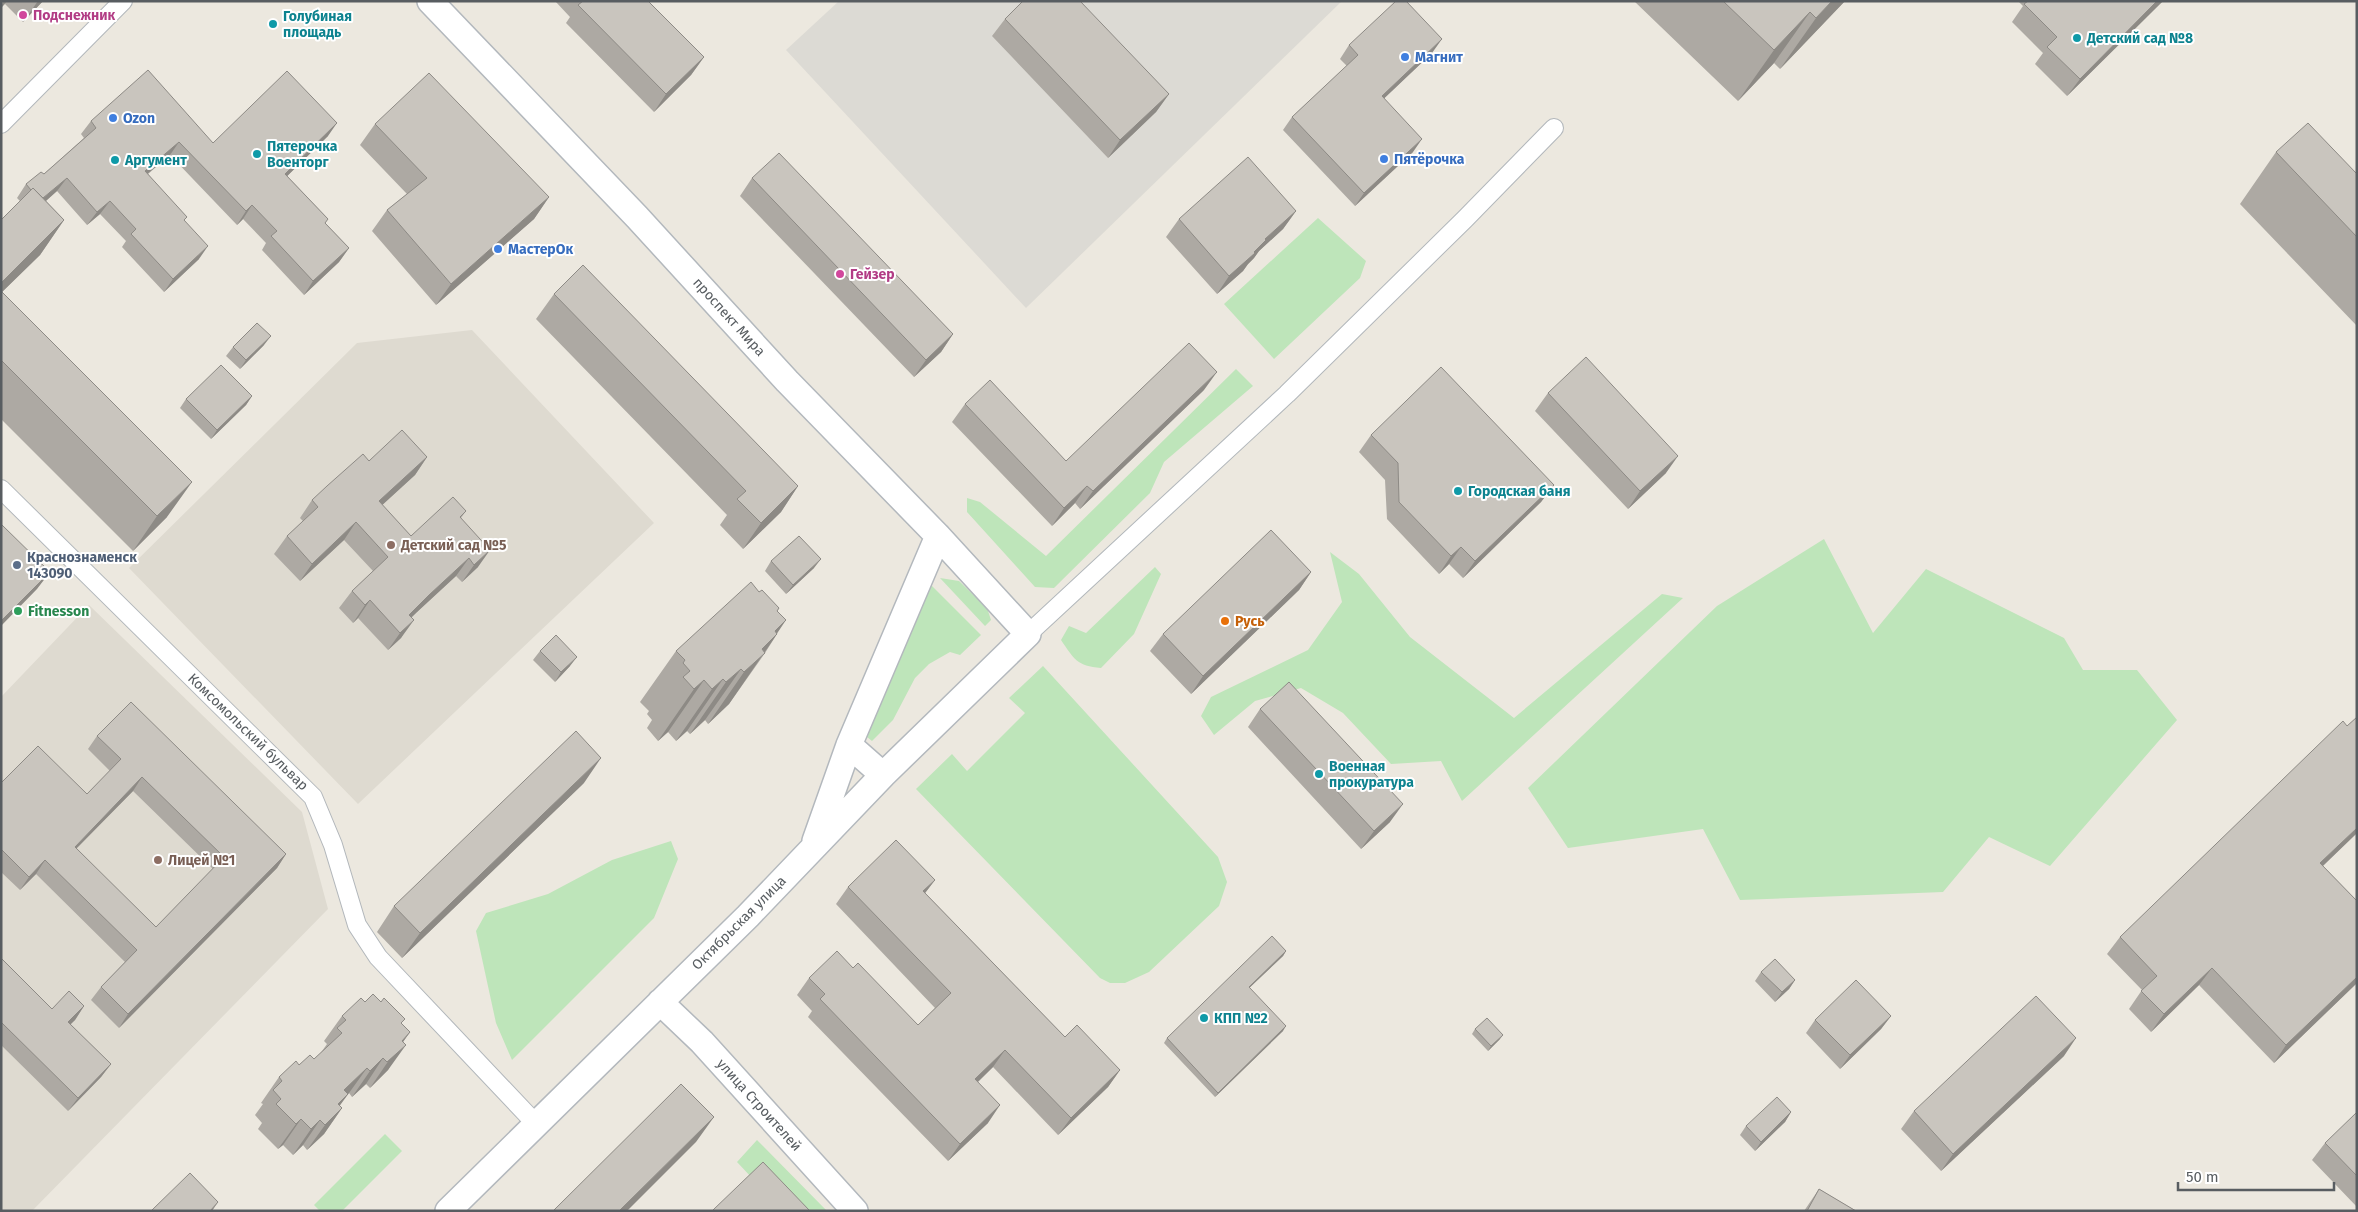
<svg xmlns="http://www.w3.org/2000/svg" width="2358" height="1212" font-family="'Fira Sans',sans-serif">
	<style>
		.industrial { fill: #dcdad4 }
		.education { fill: #dedad0 }
		.green { fill: #bee5ba }
		.lines { fill: none; stroke-linecap: round; stroke-linejoin: round }
		.street-casing { stroke: #b2b7bb; stroke-width: 20 }
		.secondary-casing { stroke: #b3b8bd; stroke-width: 28 }
		.street { stroke: #fff; stroke-width: 18 }
		.secondary { stroke: #fff; stroke-width: 25 }
		.wall { fill: #ada9a3; fill-rule: evenodd }
		.shaded-wall { fill: #8d8a85 }
		.building { fill: #c9c5be; stroke: #8d8a85; fill-rule: evenodd }
		.hotel-dot { fill: #d1479c; stroke: #fff; stroke-width: 2 }
		.culture-dot { fill: #0f9aa8; stroke: #fff; stroke-width: 2 }
		.shop-dot { fill: #3f7fe0; stroke: #fff; stroke-width: 2 }
		.education-dot { fill: #8d6e63; stroke: #fff; stroke-width: 2 }
		.service-dot { fill: #5c6f8a; stroke: #fff; stroke-width: 2 }
		.leisure-dot { fill: #2e9e5b; stroke: #fff; stroke-width: 2 }
		.food-dot { fill: #e8710a; stroke: #fff; stroke-width: 2 }
		.labels { text-anchor: middle; dominant-baseline: central; stroke-width: 4; stroke-linejoin: round; paint-order: stroke }
		.hotel-label { font-size: 14px; font-weight: bold; fill: #b23c85; stroke: #fff; text-anchor: start }
		.culture-label { font-size: 14px; font-weight: bold; fill: #0d838f; stroke: #fff; text-anchor: start }
		.shop-label { font-size: 14px; font-weight: bold; fill: #366cbe; stroke: #fff; text-anchor: start }
		.street-label { font-size: 14px; fill: #585d61; stroke: #fff }
		.education-label { font-size: 14px; font-weight: bold; fill: #785e54; stroke: #fff; text-anchor: start }
		.service-label { font-size: 14px; font-weight: bold; fill: #4e5e75; stroke: #fff; text-anchor: start }
		.leisure-label { font-size: 14px; font-weight: bold; fill: #27864d; stroke: #fff; text-anchor: start }
		.food-label { font-size: 14px; font-weight: bold; fill: #c56008; stroke: #fff; text-anchor: start }
	</style>
	<rect width="100%" height="100%" fill="#ece8df"/>
	<path class="industrial" d="M839,1H1342L1026,308L786,50Z"/>
	<path class="education" d="M472,330L654,523L358,804L129,568L357,343Z
		M89,605L302,812L328,909L32,1211H1V697Z"/>
	<path class="green" d="M1318,218L1366,261L1360,278L1274,359L1224,304Z
		M1236,369L1253,386L1164,462L1150,493L1054,588L1035,587L967,512V498L980,502L1046,556Z
		M1824,539L1873,633L1926,569L2064,638L2083,670H2137L2177,720L2050,866L1989,837L1943,892L1740,900L1703,829L1568,848L1528,788L1717,606Z
		M1330,552L1359,574L1410,637L1514,718L1662,594L1683,598L1462,801L1441,761L1391,764L1343,713L1301,688L1255,701L1214,735L1201,716L1211,697L1308,650L1342,602Z
		M1155,567L1161,574L1134,634L1101,668C1077,666 1074,659 1061,640L1069,626L1086,633Z
		M940,578L959,581L987,608L991,620L985,626Z
		M931,585L981,635L960,655L950,652L929,664L915,678L893,720L872,741L867,737L870,726L924,596Z
		M1043,666L1218,857L1227,882L1219,906L1149,972L1125,983H1110L1100,978L916,789L952,754L967,771L1025,713L1009,698Z
		M671,841L678,859L654,918L512,1060L496,1023L476,931L486,913L548,894L612,860Z
		M385,1134L402,1151L342,1211H320L314,1205Z
		M757,1140L827,1211H783L737,1162Z"/>
	<g class="lines">
		<g class="street-casing">
			<path id="street" d="M1,124L123,1
				M1,489L313,797L333,845L357,925L378,957L537,1125
				M1028,634L1287,394L1465,219L1554,128"/>
		</g>
		<g class="secondary-casing">
			<path id="secondary" d="M430,1L637,217L787,381L938,536L1028,634L883,775L748,916L448,1211
				M849,745L883,775
				M815,841L849,745L938,536
				M660,1002L702,1042L855,1211"/>
		</g>
		<use href="#street" class="street"/>
		<use href="#secondary" class="secondary"/>
	</g>
	<path class="wall" d="M1,1H43L23,22L5,4L1,8Z
		M555,1H648L704,57L691,75L654,112L566,23L570,17Z
		M1634,1H1845L1780,69L1774,63L1738,101Z
		M2018,1H2163L2067,96L2035,64L2043,53L2012,22L2023,6Z
		M1005,19L1169,94L1156,112L1108,158L992,36Z
		M1349,45L1432,53L1384,98L1413,152L1355,206L1283,130L1292,117L1347,66L1340,59Z
		M91,121L213,143L328,136L287,176L328,219L325,223L349,248L339,262L304,295L262,250L266,243L243,219L237,225L170,155L148,174L185,221L199,259L164,292L122,247L126,241L100,214L87,225L57,191L46,201L64,220L40,255L2,292L167,517L133,551L1,419V220L20,201L17,198L26,184L44,174L84,138L81,134Z
		M375,124L549,197L534,219L436,305L372,231L387,210L407,194L360,145Z
		M2276,152L2357,174V326L2240,204Z
		M752,178L953,334L941,352L914,377L740,196Z
		M1296,211L1283,229L1259,251L1254,258L1248,264L1243,271L1217,294L1166,237L1179,219Z
		M554,294L798,486L781,512L743,549L720,525L727,515L536,319Z
		M264,345L240,369L226,356L233,347Z
		M1204,390L1080,509L1075,503L1052,526L952,422L965,404L1066,461Z
		M1548,393L1666,473L1628,509L1535,411Z
		M252,396L246,405L211,439L180,408L186,399Z
		M1371,435L1554,485L1541,502L1463,578L1449,564L1439,574L1387,519L1385,480L1359,452Z
		M427,457L415,475L382,505L411,536L466,511L461,518L478,567L462,582L456,576L417,612L411,618L401,638L388,650L358,618L353,623L339,608L352,591L373,571L344,540L300,581L274,554L287,536L303,521L300,518L312,500L369,461Z
		M771,561L814,568L786,594L765,571Z
		M1311,572L1299,590L1191,694L1150,651L1163,634Z
		M759,592L779,608L777,611V634L765,653L729,704L708,724L705,720L690,734L687,731L676,741L668,732L658,741L647,728L652,720L647,714L649,711L640,702L676,651Z
		M540,651L570,666L555,682L533,660Z
		M1260,709L1390,822L1361,849L1248,727Z
		M2357,717V833L2323,866L2357,901V983L2274,1063L2199,985L2151,1032L2129,1009L2142,990L2107,954L2120,937Z
		M97,736L286,854L277,868L119,1028L91,1000L101,987L125,962L36,874L20,890L1,872V783L87,794L110,771L88,749ZM133,791L213,869L156,927L76,849Z
		M584,783L402,958L377,932L394,906Z
		M935,880L925,893L1065,1037L1120,1070L1108,1087L1058,1135L993,1067L978,1082L988,1123L948,1161L808,1017L812,1011L797,995L809,978L853,968L918,1025L935,1008L836,904L848,887Z
		M1286,951L1283,956L1249,988L1283,1031L1215,1097L1164,1043L1167,1038Z
		M1,958L52,1009L84,1006L75,1020L70,1024L111,1064L101,1077L68,1111L1,1045Z
		M1761,972L1795,980L1789,989L1775,1002L1755,981Z
		M365,1002L402,1024L410,1032L403,1042L388,1070L370,1088L366,1084L352,1097L349,1093L347,1095L339,1105L342,1108L324,1134L307,1150L303,1145L293,1155L283,1145L278,1149L258,1129L262,1123L255,1115L263,1104L261,1103L279,1077L314,1059L320,1054L327,1044L324,1041L342,1016Z
		M1891,1016L1881,1029L1840,1069L1806,1033L1815,1020Z
		M1475,1029L1500,1039L1488,1051L1472,1034Z
		M2064,1056L1941,1171L1901,1129L1914,1111Z
		M1791,1112L1785,1122L1755,1151L1740,1135L1746,1126Z
		M2357,1114V1207L2312,1160L2325,1143Z
		M1819,1189L1856,1211H1804Z"/>
	<path class="shaded-wall" d="M4,1H7L1,8V6Z
		M38,1H43L23,22Z
		M1832,1H1845L1780,69L1816,18Z
		M2157,1H2163L2067,96L2080,79Z
		M1810,12L1774,63L1738,101L1774,50Z
		M1442,39L1432,53L1372,110L1382,96Z
		M704,57L691,75L654,112L666,94Z
		M1169,94L1156,112L1108,158L1120,140Z
		M337,123L328,136L276,187L285,174Z
		M1422,139L1413,152L1355,206L1364,193Z
		M179,142L170,155L135,184L145,171Z
		M67,178L57,191L31,214L40,201Z
		M549,197L534,219L436,305L451,284Z
		M110,201L100,214L87,225L97,212Z
		M252,205L243,219L237,225L246,211Z
		M1296,211L1283,229L1259,251L1254,258L1248,264L1243,271L1217,294L1229,276L1254,252L1265,239Z
		M64,220L40,255L1,293V283Z
		M208,246L199,259L164,292L173,279Z
		M349,248L339,262L304,295L313,281Z
		M953,334L941,352L914,377L926,360Z
		M271,336L264,345L240,369L246,360Z
		M1217,372L1204,390L1080,509L1093,491Z
		M252,396L246,405L211,439L217,430Z
		M1678,456L1666,473L1628,509L1640,491Z
		M427,457L415,475L367,519L379,501Z
		M192,482L167,517L133,551L157,516Z
		M1554,485L1541,502L1463,578L1475,561Z
		M798,486L781,512L743,549L761,523Z
		M1087,486L1075,503L1052,526L1064,508Z
		M356,522L344,540L300,581L312,564Z
		M1461,547L1449,564L1439,574L1451,556Z
		M490,550L478,567L462,582L474,565Z
		M469,558L456,576L417,612L398,630L409,615L429,595Z
		M821,559L814,568L786,594L793,585Z
		M50,572L37,589L1,626V621Z
		M1311,572L1299,590L1191,694L1203,676Z
		M370,600L358,618L353,623L365,605Z
		M414,620L401,638L388,650L400,633Z
		M786,620L774,638L777,634L729,704L708,724L744,672L775,631Z
		M577,657L570,666L555,682L561,672Z
		M741,669L705,720L690,734L726,682Z
		M723,679L687,731L676,741L712,689Z
		M704,680L668,732L658,741L694,689Z
		M601,758L584,783L402,958L420,933Z
		M142,777L133,791L65,860L75,847Z
		M1403,804L1390,822L1361,849L1374,831Z
		M2357,828V833L2308,880L2320,863Z
		M286,854L277,868L119,1028L128,1014Z
		M45,860L36,874L20,890L29,877Z
		M935,880L922,897L923,891Z
		M1286,951L1283,956L1245,992L1249,987Z
		M2212,968L2199,985L2151,1032L2164,1014Z
		M2357,977V983L2274,1063L2286,1045Z
		M1795,980L1789,989L1775,1002L1782,992Z
		M84,1006L75,1020L59,1036L68,1022Z
		M1891,1016L1881,1029L1840,1069L1850,1055Z
		M1286,1026L1283,1031L1215,1097L1218,1093Z
		M410,1032L393,1056L406,1045L388,1070L370,1088L402,1041Z
		M1503,1035L1500,1039L1488,1051L1491,1046Z
		M2076,1038L2064,1056L1941,1171L1953,1154Z
		M1005,1050L993,1067L963,1096L975,1079Z
		M383,1058L366,1084L352,1097L370,1071Z
		M111,1064L101,1077L68,1111L78,1098Z
		M367,1068L349,1093L330,1119L344,1090Z
		M1120,1070L1108,1087L1058,1135L1071,1118Z
		M1000,1105L988,1123L948,1161L960,1144Z
		M342,1108L324,1134L307,1150L325,1125Z
		M1791,1112L1785,1122L1755,1151L1761,1142Z
		M714,1117L696,1142L627,1211H619Z
		M301,1119L283,1145L278,1149L296,1124Z
		M320,1120L303,1145L293,1155L311,1129Z
		M218,1202L212,1211H210Z"/>
	<path class="building" d="M583,1H648L704,57L666,94L578,5Z
		M1023,1H1080L1169,94L1120,140L1005,19Z
		M1396,1H1406L1442,39L1382,96L1422,139L1364,193L1292,117L1358,55L1349,45Z
		M1723,1H1832L1816,18L1810,12L1774,50Z
		M2028,1H2157L2080,79L2047,47L2057,37L2024,4Z
		M148,70L213,143L287,71L337,123L285,174L328,219L325,223L349,248L313,281L271,236L277,231L252,205L246,211L179,142L145,171L187,217L184,220L208,246L173,279L131,234L136,229L110,201L97,212L67,178L43,198L33,188L31,190L26,184L41,172L44,174L96,128L91,121Z
		M429,73L549,197L451,284L387,210L427,178L375,124Z
		M2308,123L2357,174V237L2276,152Z
		M779,153L953,334L926,360L752,178Z
		M1248,157L1296,211L1265,239L1266,240L1254,252L1255,253L1229,276L1179,219Z
		M33,188L64,220L1,283V220Z
		M583,265L798,486L761,523L737,499L746,491L554,294Z
		M1,291L192,482L157,516L1,360Z
		M257,323L271,336L246,360L233,347Z
		M1189,343L1217,372L1093,491L1087,486L1064,508L965,404L990,380L1066,461Z
		M1586,357L1678,456L1640,491L1548,393Z
		M221,365L252,396L217,430L186,399Z
		M1441,367L1554,485L1475,561L1461,547L1451,556L1399,502L1398,463L1371,435Z
		M402,430L427,457L379,501L411,536L453,497L466,511L460,517L490,550L474,565L469,558L429,595L409,615L414,620L400,633L370,600L365,605L352,591L388,557L356,522L312,564L287,536L318,507L312,500L327,486L363,454L369,461Z
		M1,524L50,572L1,621Z
		M1271,530L1311,572L1203,676L1163,634Z
		M799,536L821,559L793,585L771,561Z
		M751,582L759,592L762,590L779,608L777,611L786,620L775,631L777,634L762,649L765,653L744,672L741,669L726,682L723,679L712,689L704,680L694,689L683,677L690,671L683,663L685,660L676,651Z
		M556,635L577,657L561,672L540,651Z
		M1289,682L1403,804L1374,831L1260,709Z
		M131,702L286,854L128,1014L101,987L137,950L45,860L29,877L1,849V783L38,746L87,794L121,759L97,736ZM142,777L224,857L156,927L75,847Z
		M2357,717V828L2320,863L2357,901V977L2286,1045L2212,968L2164,1014L2141,991L2157,976L2120,937L2343,721L2347,726Z
		M576,731L601,758L420,933L394,906Z
		M896,840L935,880L923,891L1065,1037L1077,1025L1120,1070L1071,1118L1005,1050L975,1079L1000,1105L960,1144L820,999L825,994L809,978L837,951L853,968L858,963L918,1025L951,993L848,887Z
		M1272,936L1286,951L1249,987L1286,1026L1218,1093L1167,1038Z
		M1,958L52,1009L69,991L84,1006L68,1022L111,1064L78,1098L1,1022Z
		M1775,959L1795,980L1782,992L1761,972Z
		M1856,980L1891,1016L1850,1055L1815,1020Z
		M373,994L381,1002L384,998L405,1019L401,1023L410,1032L402,1041L406,1045L387,1062L383,1058L370,1071L367,1068L344,1090L348,1094L338,1104L342,1108L325,1125L320,1120L311,1129L301,1119L296,1124L276,1104L281,1099L273,1090L282,1081L279,1077L296,1061L299,1065L310,1055L314,1059L342,1033L337,1028L346,1020L342,1016L361,998L365,1002Z
		M2036,996L2076,1038L1953,1154L1914,1111Z
		M1487,1018L1503,1035L1491,1046L1475,1029Z
		M681,1084L714,1117L619,1211H553Z
		M1777,1097L1791,1112L1761,1142L1746,1126Z
		M2356,1113L2357,1114V1176L2325,1143Z
		M763,1162L810,1211H714L713,1210Z
		M190,1173L218,1202L210,1211H151Z
		M1819,1189L1856,1211H1807Z"/>
	<g class="hotel-dot">
		<circle cx="23" cy="15" r="5"/>
		<circle cx="840" cy="274" r="5"/>
	</g>
	<g class="culture-dot">
		<circle cx="273" cy="24" r="5"/>
		<circle cx="2077" cy="38" r="5"/>
		<circle cx="257" cy="154" r="5"/>
		<circle cx="115" cy="160" r="5"/>
		<circle cx="1458" cy="491" r="5"/>
		<circle cx="1319" cy="774" r="5"/>
		<circle cx="1204" cy="1018" r="5"/>
	</g>
	<g class="shop-dot">
		<circle cx="1405" cy="57" r="5"/>
		<circle cx="113" cy="118" r="5"/>
		<circle cx="1384" cy="159" r="5"/>
		<circle cx="498" cy="249" r="5"/>
	</g>
	<g class="education-dot">
		<circle cx="391" cy="545" r="5"/>
		<circle cx="158" cy="860" r="5"/>
	</g>
	<circle class="service-dot" cx="17" cy="565" r="5"/>
	<circle class="leisure-dot" cx="18" cy="611" r="5"/>
	<circle class="food-dot" cx="1225" cy="621" r="5"/>
	<g class="labels">
		<g class="hotel-label">
			<text x="33" y="15">Подснежник</text>
			<text x="850" y="274">Гейзер</text>
		</g>
		<g class="culture-label">
			<text x="283" y="16">Голубиная<tspan x="283" dy="16">площадь</tspan></text>
			<text x="2087" y="38">Детский сад №8</text>
			<text x="267" y="146">Пятерочка<tspan x="267" dy="16">Военторг</tspan></text>
			<text x="125" y="160">Аргумент</text>
			<text x="1468" y="491">Городская баня</text>
			<text x="1329" y="766">Военная<tspan x="1329" dy="16">прокуратура</tspan></text>
			<text x="1214" y="1018">КПП №2</text>
		</g>
		<g class="shop-label">
			<text x="1415" y="57">Магнит</text>
			<text x="123" y="118">Ozon</text>
			<text x="1394" y="159">Пятёрочка</text>
			<text x="508" y="249">МастерОк</text>
		</g>
		<g class="street-label">
			<text transform="translate(729 317) rotate(48)">проспект Мира</text>
			<text transform="translate(248 732) rotate(44)">Комсомольский бульвар</text>
			<text transform="translate(739 923) rotate(-45)">Октябрьская улица</text>
			<text transform="translate(759 1105) rotate(48)">улица Строителей</text>
		</g>
		<g class="education-label">
			<text x="401" y="545">Детский сад №5</text>
			<text x="168" y="860">Лицей №1</text>
		</g>
		<g class="service-label">
			<text x="27" y="557">Краснознаменск<tspan x="27" dy="16">143090</tspan></text>
		</g>
		<g class="leisure-label">
			<text x="28" y="611">Fitnesson</text>
		</g>
		<g class="food-label">
			<text x="1235" y="621">Русь</text>
		</g>
	</g>
	<rect width="2358" height="1212" fill="none" stroke="#585d61" stroke-width="5"/>
	<path d="M2178 1182v8h156v-8" fill="none" stroke="#585d61" stroke-width="2.5"/>
	<text x="2186" y="1182" font-size="15" fill="#585d61" stroke="#ffffff" stroke-width="4" paint-order="stroke">50 m</text>
</svg>
